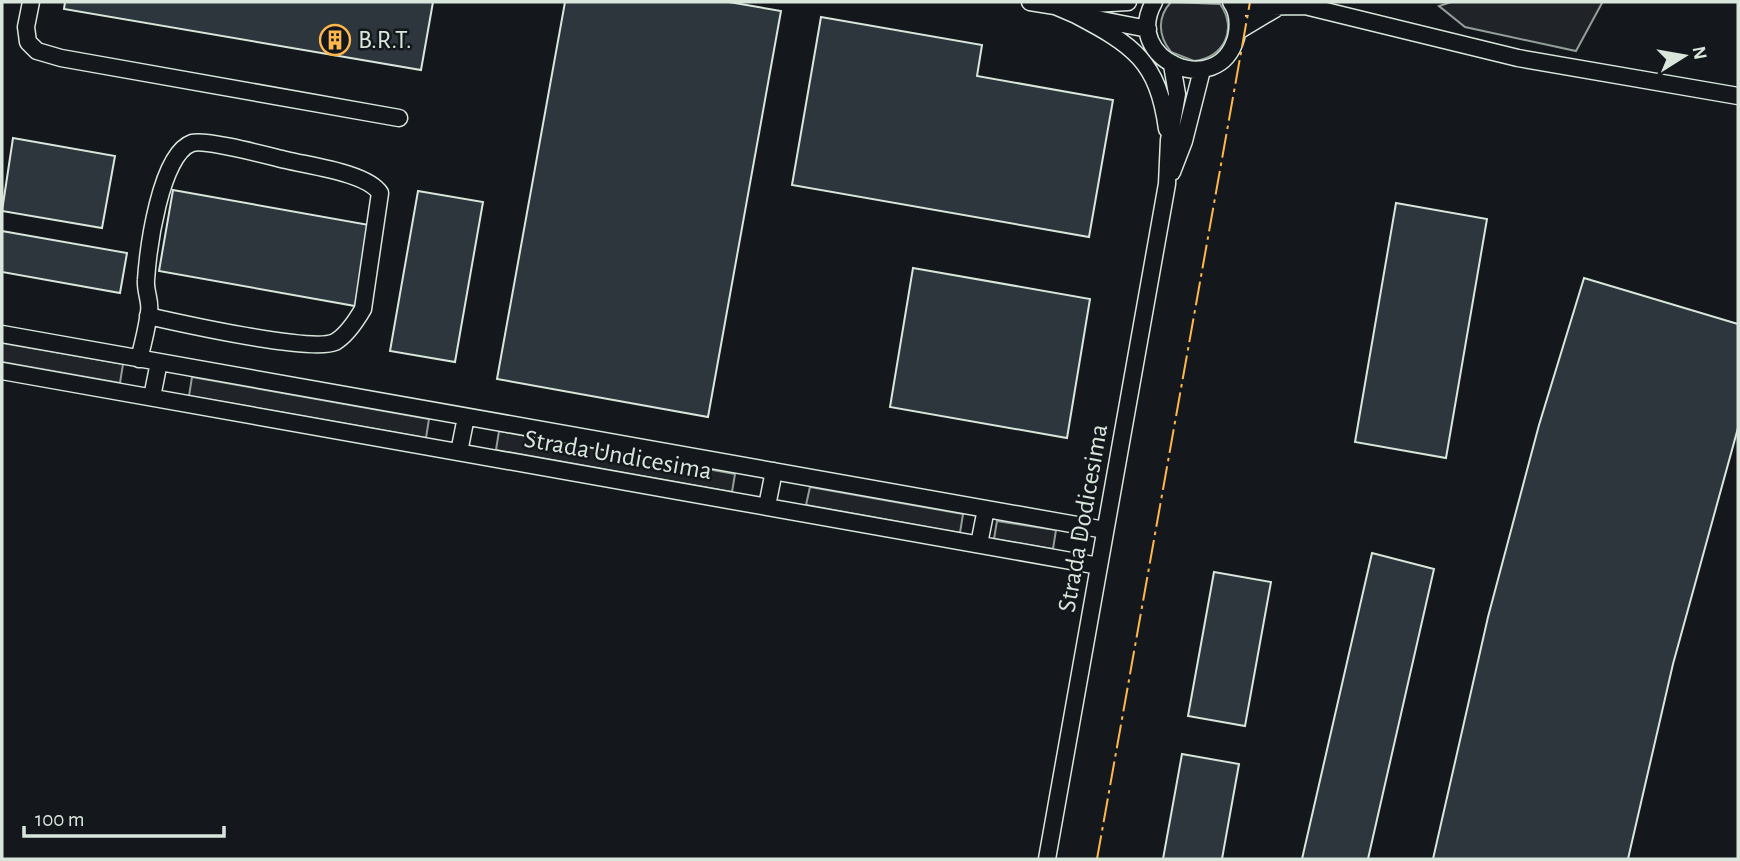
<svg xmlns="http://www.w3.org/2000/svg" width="1740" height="861" font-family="'Alegreya Sans',sans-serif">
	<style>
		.green { fill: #202428; stroke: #939e99; stroke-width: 2 }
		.building { fill: #2c363c; stroke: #d8e6dc; stroke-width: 2 }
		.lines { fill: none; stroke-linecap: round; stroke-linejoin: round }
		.minor-casing { stroke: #d8e6dc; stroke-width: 19 }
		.minor { stroke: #14181c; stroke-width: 16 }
		.power { stroke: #ffb74d; stroke-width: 2; stroke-dasharray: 24 5 3.5 5; stroke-linecap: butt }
		.labels { text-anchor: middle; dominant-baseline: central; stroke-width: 5; stroke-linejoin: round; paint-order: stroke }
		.poi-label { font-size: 26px; fill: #d8e6dc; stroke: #14181c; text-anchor: start }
		.street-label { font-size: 26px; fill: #d8e6dc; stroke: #14181c }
	</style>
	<rect width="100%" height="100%" fill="#14181c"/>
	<path class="green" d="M1171,2L1220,4C1238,29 1224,58 1194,61L1171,52C1158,36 1157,17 1171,2Z
		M1451,2H1602V3L1576,51L1465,27L1439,6Z
		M2,343L123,364L120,383L2,362Z
		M192,377L429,419L426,438L189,396Z
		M499,431L735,474L732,492L496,450Z
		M810,487L963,514L960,533L806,505Z
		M997,521L1056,530L1053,549L994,539Z"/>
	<path class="building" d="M65,2H433L421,70L64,9Z
		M565,2H729L781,11L708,417L497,379Z
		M821,17L982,45L977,76L1113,100L1089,237L792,185Z
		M13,138L115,156L102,228L2,211Z
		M173,190L369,225L355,306L159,271Z
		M418,191L483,202L455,362L390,351Z
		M1396,203L1487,219L1446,458L1355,442Z
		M2,231L127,253L120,293L2,272Z
		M913,268L1090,299L1067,438L890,407Z
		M1584,278L1738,324V428L1673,664L1628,859H1433L1488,617L1539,425Z
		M1372,553L1434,569L1368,859H1302Z
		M1214,572L1271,582L1245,726L1188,716Z
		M1182,754L1239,764L1222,859H1163Z"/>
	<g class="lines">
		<g class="minor-casing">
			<path id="minor" d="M31,2L26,27L28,42L37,51L61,58L399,118
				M1030,2L1055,6L1076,15L1148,29
				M1154,2C1121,60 1218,101 1236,38C1239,25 1239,13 1231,2
				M1057,6L1128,2
				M1235,7L1305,6L1518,58L1738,96
				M1076,15C1133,45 1158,61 1167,129
				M1238,31L1275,9
				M1172,172L1184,141L1202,70
				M2,334L1105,530
				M139,359C143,344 147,328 149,312C151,302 145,291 146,280C148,250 160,154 192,143C206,139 269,156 286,160C310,166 367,173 380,193L363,309C356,321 347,335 335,342C312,353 179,323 148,316
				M2,371L1099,566
				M152,397L159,362
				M459,452L466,417
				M767,506L774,471
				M979,544L986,509
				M1047,859L1167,184L1169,140L1177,94L1172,65"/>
		</g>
		<use href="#minor" class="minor"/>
		<path class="power" d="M1097,859L1250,2"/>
	</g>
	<defs>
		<g id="building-ring" transform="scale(1.575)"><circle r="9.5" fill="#14181c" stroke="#ffb74d" stroke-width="1.5"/><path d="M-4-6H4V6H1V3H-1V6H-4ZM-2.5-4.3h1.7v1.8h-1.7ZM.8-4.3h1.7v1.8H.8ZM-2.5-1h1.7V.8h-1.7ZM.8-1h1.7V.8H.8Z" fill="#ffb74d"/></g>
	</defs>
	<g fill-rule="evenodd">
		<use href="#building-ring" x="335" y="40"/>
	</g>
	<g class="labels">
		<g class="poi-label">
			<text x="358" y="40">B.R.T.</text>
		</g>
		<g class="street-label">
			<text transform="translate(618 455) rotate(10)">Strada Undicesima</text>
			<text transform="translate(1083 518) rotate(-80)">Strada Dodicesima</text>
		</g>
	</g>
	<rect width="1740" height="861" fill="none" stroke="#d8e6dc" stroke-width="7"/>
	<g transform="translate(1684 56) rotate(79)" stroke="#14181c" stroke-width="5" paint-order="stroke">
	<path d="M0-5L12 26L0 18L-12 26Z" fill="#d8e6dc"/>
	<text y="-10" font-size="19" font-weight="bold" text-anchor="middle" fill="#d8e6dc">N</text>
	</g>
	<path d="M24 826v10h200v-10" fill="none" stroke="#d8e6dc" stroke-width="3.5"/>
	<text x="35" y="826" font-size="21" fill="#d8e6dc" stroke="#14181c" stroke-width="5" paint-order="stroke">100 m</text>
</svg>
